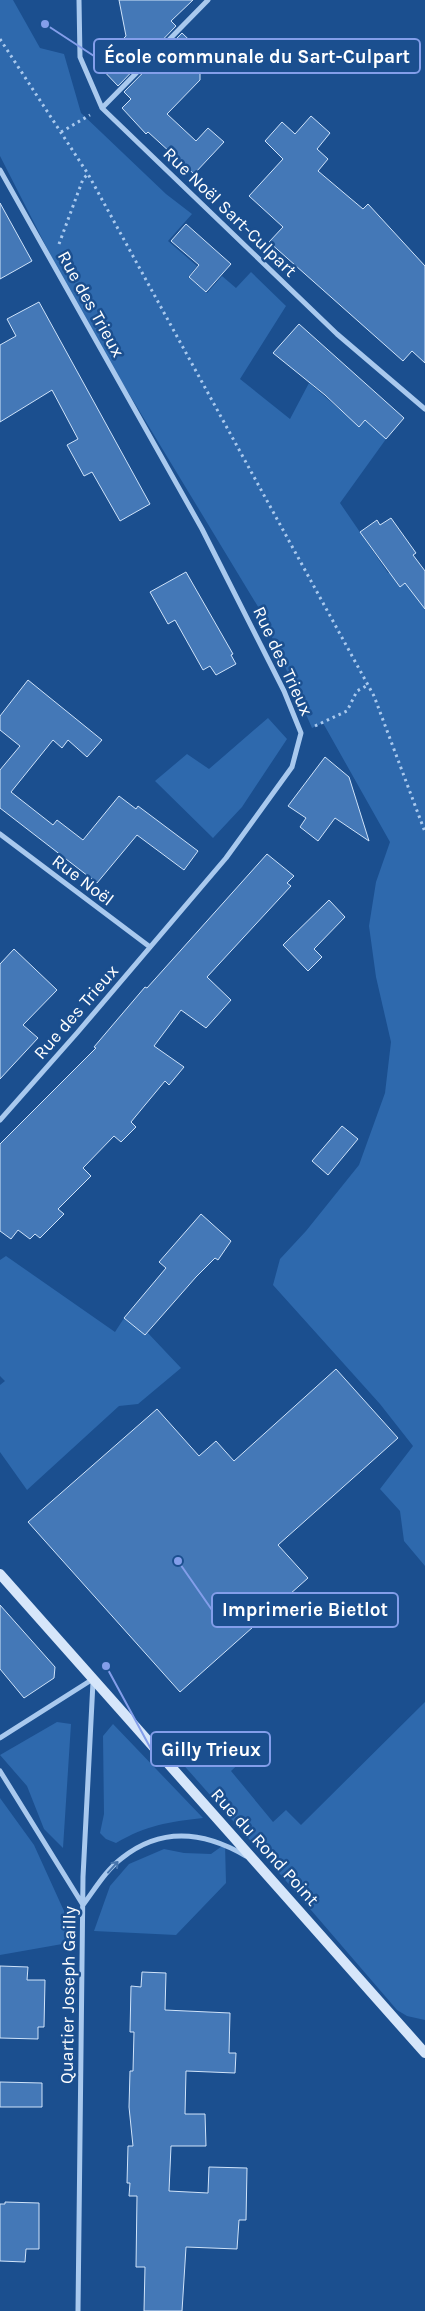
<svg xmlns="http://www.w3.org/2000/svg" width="425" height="2311" font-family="Karla,sans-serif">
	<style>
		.green { fill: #2e69ad }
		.building { fill: #4478b7; stroke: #cfe3fa }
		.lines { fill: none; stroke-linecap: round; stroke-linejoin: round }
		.path { stroke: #a9c9ee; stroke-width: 3; stroke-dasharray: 2.5 4; stroke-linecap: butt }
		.street { stroke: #a9c9ee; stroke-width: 5 }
		.secondary { stroke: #d6e6fa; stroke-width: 10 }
		.oneway { stroke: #4674ac }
		.labels { text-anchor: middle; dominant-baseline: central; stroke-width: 5; stroke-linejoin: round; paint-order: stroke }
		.street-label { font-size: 18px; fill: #fff; stroke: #1b4f8f }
		.leader { fill: none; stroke: #839eea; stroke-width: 2 }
		.callout-dot { fill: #839eea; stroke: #1b4f8f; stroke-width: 2 }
		.callout { fill: #1b4f8f; stroke: #839eea; stroke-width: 2 }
		.callout-label { font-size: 19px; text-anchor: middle; font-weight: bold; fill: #fff }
	</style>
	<rect width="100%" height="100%" fill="#1b4f8f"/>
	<path class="green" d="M0,0H13L40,48L64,54L81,113L166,194L192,214L168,241L197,266L188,277L207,293L222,276L236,288L251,272L286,306L240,379L290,419L309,383L359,426L365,420L386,439L340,503L388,573L391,571L401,586L421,574H425V1566L404,1541L400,1511L380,1489L413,1446L380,1404L273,1285L280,1259L306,1231L359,1165L385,1093L391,1042L376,977L369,926L376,882L390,842L323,723L312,728L260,610L80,313L0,156Z
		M268,718L287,739L242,807L213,838L155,781L187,754L209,769Z
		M6,1256L115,1332L126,1315L146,1331L181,1368L138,1404L119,1406L27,1490L0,1452V1385L5,1381L0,1376V1260Z
		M425,1702V2020L407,2016L397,2010L280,1874L180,1761L186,1751H235L246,1757L231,1771L273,1822L286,1810L301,1825Z
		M57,1722L71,1724L63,1848L44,1829L27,1786L0,1755Z
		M113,1724L203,1818C168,1822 147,1825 116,1843L106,1839L100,1833L104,1814L103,1736Z
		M0,1798L34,1845L64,1911L68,1943L0,1955Z
		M225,1844L226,1883L176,1935L94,1931L110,1886L129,1864L164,1849L184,1853L211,1854Z"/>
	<path class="building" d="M119,0H193L171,21L176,26L118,86L98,65L126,36Z
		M182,33L206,56L194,67L200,73V80L167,114L196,141L208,128L224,142L194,174L148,132L146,134L122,108L131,99L124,92Z
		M311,116L330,133L317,149L328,159L318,171L363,209L368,204L425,266V363L412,351L403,361L269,242L283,227L249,196L283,159L265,141L282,122L295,134Z
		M0,203L32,261L0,279Z
		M186,224L231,264L206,292L189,277L199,265L171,241Z
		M39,302L150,504L120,521L92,472L84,476L67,445L78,439L52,390L0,422V345L16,336L7,319Z
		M299,324L404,418L386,439L365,420L359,427L325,395L273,353Z
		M391,518L416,553L413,555L425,571V609L405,583L400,587L360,532L377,520L380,525Z
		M186,572L233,654L231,655L236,664L216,675L210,666L203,670L175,620L168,624L150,592Z
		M28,680L102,740L87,757L68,740L62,748L53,740L11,792L53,825L57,820L83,840L119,796L136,809L138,806L198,851L184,870L137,835L97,883L0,808V770L20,746L0,730V716Z
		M325,757L349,777L369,841L335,818L318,841L300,827L306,818L288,806Z
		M267,854L294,876L287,883L291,886L207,977L231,1000L206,1028L181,1010L154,1046L184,1067L169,1085L165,1081L145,1105L131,1122L136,1127L121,1142L114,1136L83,1168L91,1176L58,1209L64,1214L40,1238L35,1234L30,1239L18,1230L11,1239L0,1231V1144L96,1048L94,1047L145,987L147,988Z
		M329,900L345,917L314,949L322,957L308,971L283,945Z
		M14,949L57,990L23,1025L38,1038L0,1079V964Z
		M342,1126L358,1139L328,1175L312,1161Z
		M201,1214L231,1241L218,1260L215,1258L196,1277L145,1335L124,1318L166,1268L159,1262Z
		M336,1369L398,1438L278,1545L308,1578L180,1692L28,1522L157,1409L199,1456L216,1441L234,1461Z
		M0,1605L55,1667L54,1678L24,1698L0,1669Z
		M0,1966L28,1967L27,1980H45L44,2027H38V2039L0,2038Z
		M142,1972L166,1973L165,2010L230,2013L229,2053H236L235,2073L186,2071L185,2114H205L206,2146H171L169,2191L208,2193L209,2167L247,2168L246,2220H239L237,2249L186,2247L182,2311H144L145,2267H136L137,2196H129L130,2183H127L128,2146H133L129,2107L130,2071H133L134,2032H130L131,1986L141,1987Z
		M0,2082L42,2083V2107H0Z
		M5,2202L39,2203V2249H26L25,2262L0,2261V2204H5Z"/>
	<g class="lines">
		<path class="path" d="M0,39L88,174L374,696L425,832
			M61,132L90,115
			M59,244L83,179L88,174
			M315,726L347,711L357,691L368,685"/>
		<path class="street" d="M79,0L80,57L102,108L337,334L425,409
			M102,108L208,0
			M0,170L202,529L284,691L301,733L292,767L226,858L77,1033L0,1120
			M0,834L150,947
			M0,1738L93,1679
			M0,1771L83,1905C95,1889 106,1870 122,1858C162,1826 205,1832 246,1856
			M78,2311L83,1877L93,1682"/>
		<path class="secondary" d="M0,1574L425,2053"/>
	</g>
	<defs><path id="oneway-shaft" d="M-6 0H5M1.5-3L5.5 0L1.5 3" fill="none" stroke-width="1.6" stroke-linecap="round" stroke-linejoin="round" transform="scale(1.25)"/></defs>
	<use class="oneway" href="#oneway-shaft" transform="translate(113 1867) rotate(-48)"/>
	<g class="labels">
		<g class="street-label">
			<text transform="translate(230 212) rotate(44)">Rue Noël Sart-Culpart</text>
			<text transform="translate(91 304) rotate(61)">Rue des Trieux</text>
			<text transform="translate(283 661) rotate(65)">Rue des Trieux</text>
			<text transform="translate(83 880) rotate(37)">Rue Noël</text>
			<text transform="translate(76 1012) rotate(-49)">Rue des Trieux</text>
			<text transform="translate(265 1847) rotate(48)">Rue du Rond Point</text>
			<text transform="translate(68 1995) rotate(-89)">Quartier Joseph Gailly</text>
		</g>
	</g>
	<path class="leader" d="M45 24L94 56M178 1561L212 1610M106 1666L151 1749"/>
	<g class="callout-dot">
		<circle cx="45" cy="24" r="5"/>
		<circle cx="178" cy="1561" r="5"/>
		<circle cx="106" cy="1666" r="5"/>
	</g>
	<g class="callout">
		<rect x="94" y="39" width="326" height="34" rx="5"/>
		<rect x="212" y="1593" width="186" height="34" rx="5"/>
		<rect x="151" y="1732" width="119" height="34" rx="5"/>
	</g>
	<g class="callout-label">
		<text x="257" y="63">École communale du Sart-Culpart</text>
		<text x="305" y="1616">Imprimerie Bietlot</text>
		<text x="211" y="1756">Gilly Trieux</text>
	</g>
</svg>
